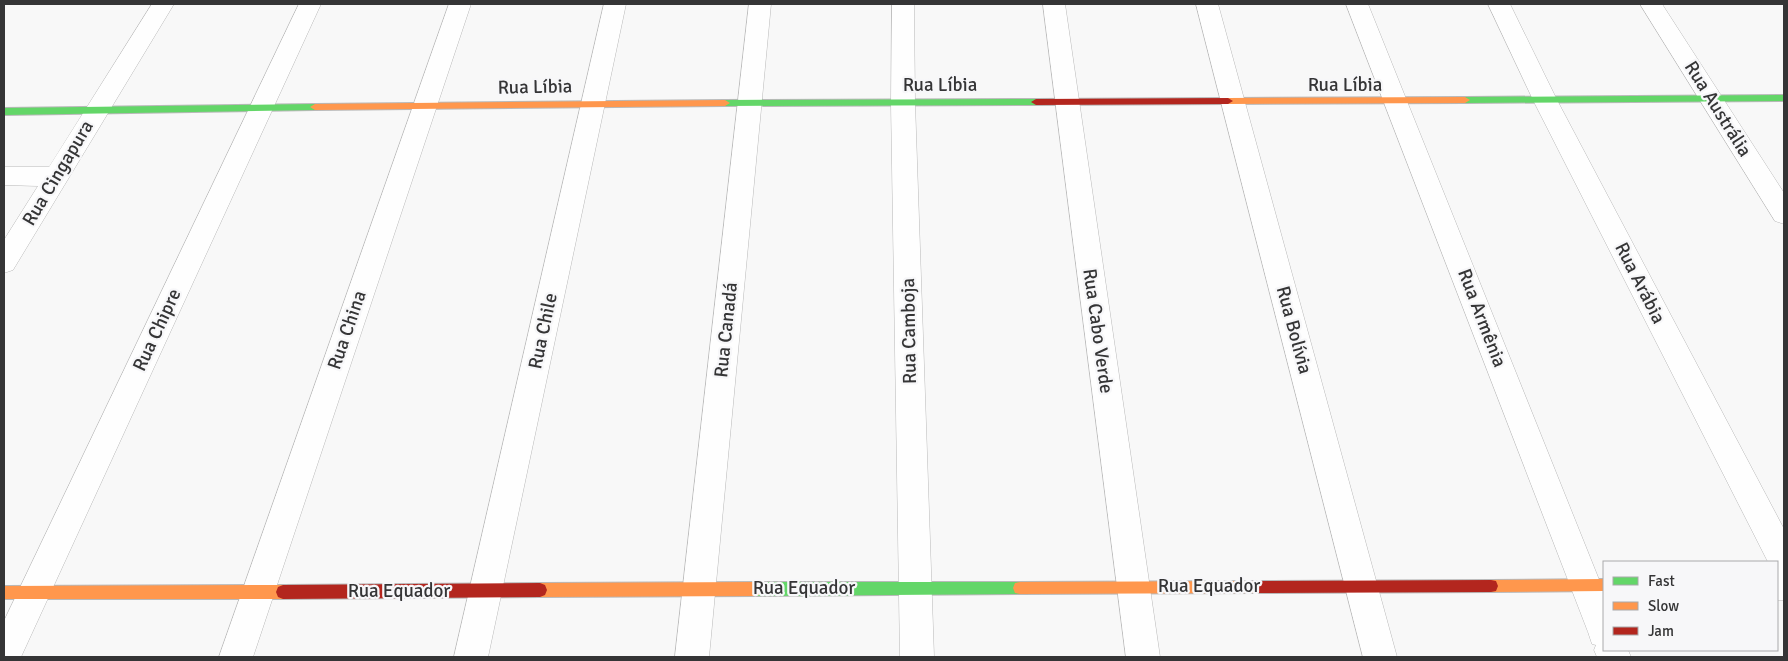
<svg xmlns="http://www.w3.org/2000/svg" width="1788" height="661" font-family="Signika,sans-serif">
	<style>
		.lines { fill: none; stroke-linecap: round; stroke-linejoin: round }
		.street-casing { stroke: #b9b9b9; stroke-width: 1 }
		.fast-casing { stroke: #b9b9b9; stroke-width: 2 }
		.slow-casing { stroke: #b9b9b9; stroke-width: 2 }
		.jam-casing { stroke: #b9b9b9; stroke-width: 2 }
		.street { fill: #fefefe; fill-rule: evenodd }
		.fast { fill: #63d668; fill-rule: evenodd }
		.slow { fill: #ff974d; fill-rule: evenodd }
		.jam { fill: #b3261e; fill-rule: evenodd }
		.labels { text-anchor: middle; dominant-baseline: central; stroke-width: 4.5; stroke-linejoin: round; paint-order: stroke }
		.street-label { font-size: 19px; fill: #353536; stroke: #f7f7f9 }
	</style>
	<rect width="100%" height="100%" fill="#f8f8f8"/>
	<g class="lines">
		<g class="street-casing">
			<path id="street" d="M152,4H174L13,270L4,273V240L38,186L4,185V167H49Z
				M299,4H321L21,657H4V621Z
				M449,4H471L253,657H219Z
				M604,4H626L488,657H454Z
				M749,4H771L709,657H675Z
				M892,4H914L915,103L934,657H900L891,103Z
				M1043,4H1065L1160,657H1126Z
				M1196,4H1218L1397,657H1363Z
				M1346,4H1368L1604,592V650H1628L1631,657H1597L1594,650L1596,645L1592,644L1588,632Z
				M1488,4H1510L1557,100L1784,529V600H1777V562H1768L1533,100Z
				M1640,4H1662L1784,193V224L1775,221Z"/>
		</g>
		<g class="fast-casing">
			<path id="fast" d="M1784,95V101L1465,103L1460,100L1465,97Z
				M1036,99L1041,102L1036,105L725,106L720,103L725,100Z
				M315,104L320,107L315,110L4,115V108Z
				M756,582H1020L1025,583L1027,588L1025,593L1020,594L756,596L751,594L749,589L751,584Z"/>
		</g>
		<g class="slow-casing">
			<path id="slow" d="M1465,97L1470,100L1465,103L1228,104L1223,101L1228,98Z
				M725,100L730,103L725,106L315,110L310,107L315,104Z
				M1604,579V591L1491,592L1486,591L1484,586L1486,581L1491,580Z
				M1257,581L1262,582L1264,587L1262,592L1257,593L1020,594L1015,593L1013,588L1015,583L1020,582Z
				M756,582L761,584L763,589L761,594L756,596L540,597L535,595L533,590L535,585L540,583Z
				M283,585L288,587L290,592L288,597L283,599H4V586Z"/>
		</g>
		<g class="jam-casing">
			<path id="jam" d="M1228,98L1233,101L1228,104L1036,105L1031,102L1036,99Z
				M1491,580L1496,581L1498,586L1496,591L1491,592L1257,593L1252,592L1250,587L1252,582L1257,581Z
				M540,583L545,585L547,590L545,595L540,597L283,599L278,597L276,592L278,587L283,585Z"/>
		</g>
		<use href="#street" class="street"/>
		<use href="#fast" class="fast"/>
		<use href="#slow" class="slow"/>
		<use href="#jam" class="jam"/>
	</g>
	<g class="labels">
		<g class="street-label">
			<text x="940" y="85">Rua Líbia</text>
			<text x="1345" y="85">Rua Líbia</text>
			<text transform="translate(535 87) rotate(-1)">Rua Líbia</text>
			<text transform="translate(1718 109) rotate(58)">Rua Austrália</text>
			<text transform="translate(58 173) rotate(-59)">Rua Cingapura</text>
			<text transform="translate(1640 283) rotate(63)">Rua Arábia</text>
			<text transform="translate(1482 318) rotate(69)">Rua Armênia</text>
			<text transform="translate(157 330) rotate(-65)">Rua Chipre</text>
			<text transform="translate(347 330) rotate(-71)">Rua China</text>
			<text transform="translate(726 330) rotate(-84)">Rua Canadá</text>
			<text transform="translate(1294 330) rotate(75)">Rua Bolívia</text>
			<text transform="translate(543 331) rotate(-78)">Rua Chile</text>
			<text transform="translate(909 331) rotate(-91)">Rua Camboja</text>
			<text transform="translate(1098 331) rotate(82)">Rua Cabo Verde</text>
			<text x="1209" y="586">Rua Equador</text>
			<text x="804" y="588">Rua Equador</text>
			<text x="399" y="591">Rua Equador</text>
		</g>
	</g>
	<rect width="1788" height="661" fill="none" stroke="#353536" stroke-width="10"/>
	<rect x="1603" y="561" width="175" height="90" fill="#f7f7f9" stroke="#a9a9ab"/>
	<rect x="1613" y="577" width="25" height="8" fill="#63d668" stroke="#a9a9ab"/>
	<text x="1648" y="586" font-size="15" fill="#353536">Fast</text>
	<rect x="1613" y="602" width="25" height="8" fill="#ff974d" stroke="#a9a9ab"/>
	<text x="1648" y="611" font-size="15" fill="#353536">Slow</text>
	<rect x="1613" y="627" width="25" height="8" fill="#b3261e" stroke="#a9a9ab"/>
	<text x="1648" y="636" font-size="15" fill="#353536">Jam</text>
</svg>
